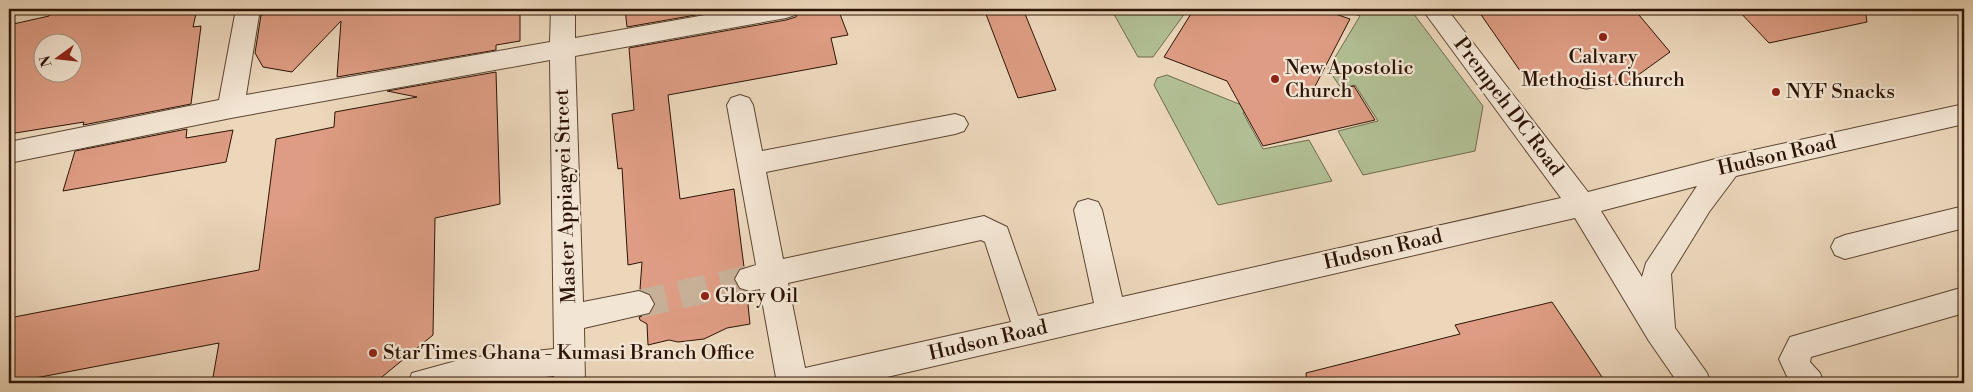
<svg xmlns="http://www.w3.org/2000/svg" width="1973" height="392" font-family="'Libre Bodoni',serif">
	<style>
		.green { fill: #b2bf94; stroke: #6f6a4c }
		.building { fill: #dd9c83; stroke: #2c1405; fill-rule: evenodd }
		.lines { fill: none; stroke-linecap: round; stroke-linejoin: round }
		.minor-tunnel { stroke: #c6b097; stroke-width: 28; stroke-dasharray: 28 14; stroke-linecap: butt }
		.minor-casing { stroke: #5c4532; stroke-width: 2 }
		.minor { fill: #f3e5d3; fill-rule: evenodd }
		.poi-dot { fill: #8f2418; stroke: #f3e5d3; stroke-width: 2 }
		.labels { text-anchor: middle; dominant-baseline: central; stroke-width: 4.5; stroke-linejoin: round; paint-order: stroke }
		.poi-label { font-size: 20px; fill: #2c1405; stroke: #f3e5d3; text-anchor: start }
		.street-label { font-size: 20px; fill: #2c1405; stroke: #f3e5d3 }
	</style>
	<rect width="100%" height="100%" fill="#ecd7bb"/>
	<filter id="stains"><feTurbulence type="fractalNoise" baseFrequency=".004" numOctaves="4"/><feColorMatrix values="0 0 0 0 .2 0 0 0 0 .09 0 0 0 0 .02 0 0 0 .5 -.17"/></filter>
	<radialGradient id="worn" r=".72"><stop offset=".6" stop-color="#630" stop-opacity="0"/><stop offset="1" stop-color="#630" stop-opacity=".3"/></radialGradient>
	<path class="green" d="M1111,9H1188L1153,57H1138Z
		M1338,9H1410L1483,106L1475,151L1363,175L1338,131L1378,121L1355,85L1341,88L1328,69L1360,16Z
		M1167,75L1254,110L1243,113L1263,149L1309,140L1332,181L1218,205L1154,85L1157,78Z"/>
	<path class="building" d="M52,9H197L193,27L201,26L191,104L83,125L84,122L9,134V25L49,16ZM42,42H72V72H42Z
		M275,9H520V41L496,45V50L337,77L341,21L292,72L263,67L255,53L261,15L274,13Z
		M625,9H730L627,27Z
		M800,9H838L848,35L831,38L837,64L668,95L680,199L734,189L744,267L738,269L733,280L739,290L753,292L748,305L750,324L727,328L704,339L678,342L669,340L648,345L647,324L640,320L639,317L651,314L656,303L650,293L640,289L642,262L628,265L622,168L618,169L612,114L634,110L629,48L786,20L796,17Z
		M984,9H1023L1056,90L1018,98Z
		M1194,9H1321L1350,19L1310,96L1354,86L1375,120L1263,146L1227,81L1164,57Z
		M1477,9H1634L1670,52L1627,83L1586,89L1523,75Z
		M1737,9H1865L1867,22L1769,43Z
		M496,72L500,204L435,218L433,335L377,381L366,383H212L219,343L9,383V318L259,270L276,139L334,127L335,112L417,97L387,91Z
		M187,129L186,138L233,130L226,162L63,191L75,151Z
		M1552,302L1606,383H1307L1306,373L1460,334L1455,325Z"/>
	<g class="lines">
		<path class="minor-tunnel" d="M639,304L750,279"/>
		<g class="minor-casing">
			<path id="minor" d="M236,9H260L246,95L550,42L551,9H575V38L739,9H798L795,15L786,18L575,56L583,302L639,291L649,295L654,304L649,313L584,328L585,383H555L554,376L491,383H408L412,373L467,358L554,349L550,60L231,118L9,163V142L219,100Z
				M1422,9H1447L1588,192L1727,156L1964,104V124L1736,176L1709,212L1671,274L1675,328L1707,373L1711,383H1678L1649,341L1575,218L861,383H777L760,289L750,291L740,288L735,279L740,270L756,265L727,105L731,98L740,95L749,98L753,105L762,151L955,114L964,117L968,124L964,131L955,134L766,172L783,259L984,216L1007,227L1038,316L1094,303L1074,210L1078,202L1088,199L1098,202L1102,210L1122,297L1561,198ZM1697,186L1646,263L1642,277L1601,211ZM981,240L985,242L1011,322L805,368L788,283Z
				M1964,206V228L1845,259L1835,255L1831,247L1835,239L1845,235Z
				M1964,287V313L1811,357L1810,362L1820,373L1824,383H1790L1779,359L1790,337Z"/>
		</g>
		<use href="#minor" class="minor"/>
	</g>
	<g class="poi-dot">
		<circle cx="1603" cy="37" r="5"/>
		<circle cx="1275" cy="79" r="5"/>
		<circle cx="1776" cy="92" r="5"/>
		<circle cx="705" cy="296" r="5"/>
		<circle cx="373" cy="353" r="5"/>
	</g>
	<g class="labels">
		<g class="poi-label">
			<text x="1603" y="57" text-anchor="middle">Calvary<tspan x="1603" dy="23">Methodist Church</tspan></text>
			<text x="1285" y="68">New Apostolic<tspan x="1285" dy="23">Church</tspan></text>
			<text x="1786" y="92">NYF Snacks</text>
			<text x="715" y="296">Glory Oil</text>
			<text x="383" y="353">StarTimes Ghana - Kumasi Branch Office</text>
		</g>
		<g class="street-label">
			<text transform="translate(1508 107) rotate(53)">Prempeh DC Road</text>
			<text transform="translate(1777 156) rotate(-13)">Hudson Road</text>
			<text transform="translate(566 196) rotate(-92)">Master Appiagyei Street</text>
			<text transform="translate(1383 250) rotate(-13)">Hudson Road</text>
			<text transform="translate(988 341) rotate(-13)">Hudson Road</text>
		</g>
	</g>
	<rect width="1973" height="392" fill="none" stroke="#ecd7bb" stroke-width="30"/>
	<rect x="10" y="10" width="1953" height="372" fill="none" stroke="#2c1405" stroke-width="2.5"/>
	<rect x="15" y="15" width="1943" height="362" fill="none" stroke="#2c1405"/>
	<g transform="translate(58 58) rotate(255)"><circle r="24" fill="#f3e5d3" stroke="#a39181"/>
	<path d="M0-4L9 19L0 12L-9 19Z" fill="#8f2418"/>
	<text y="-8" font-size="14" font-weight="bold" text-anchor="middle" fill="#2c1405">N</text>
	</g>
	<rect width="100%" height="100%" filter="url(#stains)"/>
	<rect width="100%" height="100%" fill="url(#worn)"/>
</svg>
